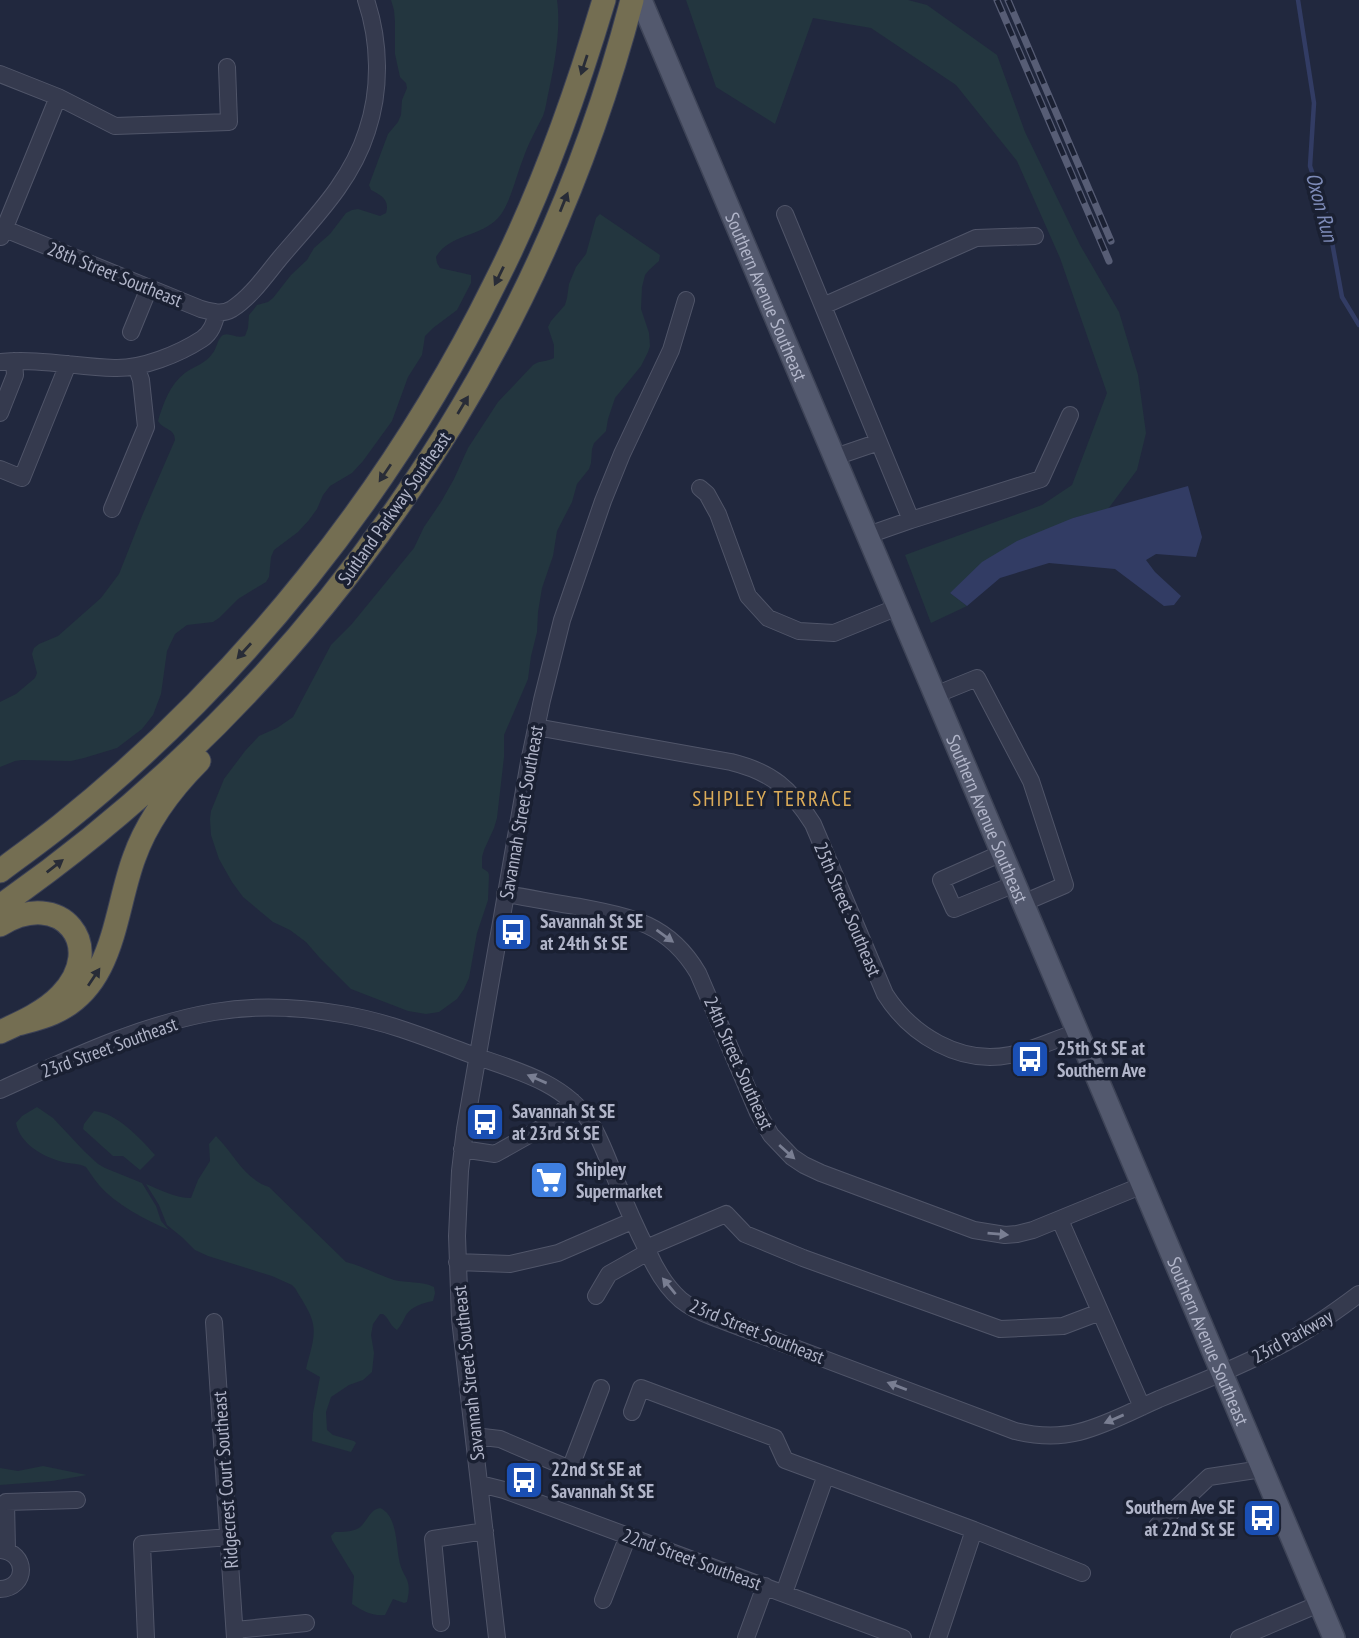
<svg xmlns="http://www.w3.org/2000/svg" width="1359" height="1638" font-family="'PT Sans Narrow',sans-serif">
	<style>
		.green { fill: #23363f }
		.water { fill: #323c64 }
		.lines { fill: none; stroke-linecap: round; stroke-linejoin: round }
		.stream { stroke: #323c64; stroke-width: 4.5 }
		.minor-casing { stroke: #505569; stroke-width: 18 }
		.major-casing { stroke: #3e4457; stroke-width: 24 }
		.highway-casing { stroke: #3d4256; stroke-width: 25 }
		.minor { stroke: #353a4e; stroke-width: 16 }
		.major { stroke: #53596e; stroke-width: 21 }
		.highway { stroke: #746e52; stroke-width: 23 }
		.rail-casing { stroke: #575d75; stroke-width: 7 }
		.rail { stroke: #1a2032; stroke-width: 4.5; stroke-dasharray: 13; stroke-linecap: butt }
		.oneway { fill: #282c37 }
		.oneway2 { fill: #797e92 }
		.labels { text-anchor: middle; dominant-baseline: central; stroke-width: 7; stroke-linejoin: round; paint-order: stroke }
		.street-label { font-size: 19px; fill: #b1b5c9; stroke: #1a2032 }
		.poi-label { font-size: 19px; font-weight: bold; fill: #b1b5c9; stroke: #1a2032; text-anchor: start }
		.water-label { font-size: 21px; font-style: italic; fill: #7e8bb8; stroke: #1a2032 }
		.neighbourhood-label { font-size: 21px; letter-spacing: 2px; fill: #dcac59; stroke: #1a2032 }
	</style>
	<rect width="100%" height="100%" fill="#21283e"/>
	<path class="green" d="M391,0H557C561,28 555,62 549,90C547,98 546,108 543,116C536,130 528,144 523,159C516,176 510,205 498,218C481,237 449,234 436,257L437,263L440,268L471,275V283L457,310L433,328L425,336L422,355L408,377L392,421L363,461L352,473L330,486L323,495L317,509L309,520L298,532L274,550L271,557L269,577L266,582L238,599L219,618L213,622L187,625L175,634L167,651L161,694L153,715L142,729L117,748L84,758L71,761L22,760L15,761L0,767V702L16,694L35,678L37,673L32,654L34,648L39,644L58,636L101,598L119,574L142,516L175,440C175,428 163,430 158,421C163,404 170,384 185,373C193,367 206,363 212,354C217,349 217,339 223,335C230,332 236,339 245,336L248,328L249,315L254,309L257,305L268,302L273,298L291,275L307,260L314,248L330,234L346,213L352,210L358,209L380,216L386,213C390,200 381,195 371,190L369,185L388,134L398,122L401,115L402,100L407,88L406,83L400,77L395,54V22L394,10Z
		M686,0H908L927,5L997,55L1025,132L1080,245L1119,312L1138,375L1146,433L1137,470L1108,509L1073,518L950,593L967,606L931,623L905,555L1042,505L1072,485L1107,393L1060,258L1017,161L956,85L871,28L813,18L775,124L716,87Z
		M600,214L660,255L659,261L649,270L645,275L642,287L641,309L649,333L650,346L648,352L641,366L615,398L608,419L606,431L594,443L592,449L591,463L589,469L577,484L572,502L557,531L553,556L542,588L538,612L537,632L531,656L528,679L504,735V757L497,818L494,828L484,850L482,857V868L488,872L489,875L488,900L477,933L469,978L464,989L457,999L439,1012L426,1014L408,1011L351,989L319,957L306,942L290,930L273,922L243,897L232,882L219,859L211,835L210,819L211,811L224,779L245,751L259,736L277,728L293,717L331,645L351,625L414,548L424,527L441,502L454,479L468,448L498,402L533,365C540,360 547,362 554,358V345L548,327L551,321L565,305L567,298L569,284L576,267L586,254L596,218Z
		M37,1107L53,1118L84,1151L98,1164L105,1168L142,1183L156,1206L161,1221L169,1230C146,1220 115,1204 99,1185C94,1179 90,1173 86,1167C78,1163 71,1164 63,1162C43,1157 20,1144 16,1123L22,1116Z
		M94,1111C117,1113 140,1138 155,1155L140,1170L123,1156H113L83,1129L84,1124Z
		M216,1136C234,1154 244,1179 269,1187L346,1262C363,1266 378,1275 394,1280C407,1283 422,1281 434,1287L435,1293L433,1301C423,1303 412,1306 406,1315C403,1321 401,1326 397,1330C389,1325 390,1319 383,1314H380L373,1324L371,1335L374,1353L372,1372L363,1380L349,1385L331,1397L326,1412L327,1430L333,1435L354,1441L356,1443L351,1452L312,1441L313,1413L320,1377L306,1369C309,1355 316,1338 313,1324C311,1312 301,1299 295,1288L292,1285L272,1276L208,1256L195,1250L183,1238L167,1225L159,1205L146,1184C160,1190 176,1198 191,1198L198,1180L210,1161L209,1144Z
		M43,1466L87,1475L52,1481L0,1485V1468L18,1471Z
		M380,1508C397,1515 396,1544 399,1559C402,1579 413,1576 407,1602L404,1603L393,1599L385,1615C371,1616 363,1611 352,1604L354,1576L332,1540L331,1536L335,1532C343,1532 352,1532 359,1528C368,1521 369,1510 380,1508Z"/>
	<path class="water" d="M1188,486L1202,537L1196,557L1156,554L1146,560L1155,572L1181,596L1174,605L1164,606L1115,569L1049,563L1000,578L967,606L950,593L982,562L1017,541L1073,518Z"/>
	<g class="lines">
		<path class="stream" d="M1298,0L1314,103L1310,166L1328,220L1342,297L1359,325"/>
		<g class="minor-casing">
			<path id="minor" d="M0,74L58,97L115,126L229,122L227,67
				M785,214L911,520
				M0,227L201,309C212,312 222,315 232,309C251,297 266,275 280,258C313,219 351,182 367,131C381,89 380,42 366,0
				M1,237L58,97
				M823,306L976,238L1035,236
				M131,332L149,288
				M0,362C39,358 76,367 114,368C142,369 179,354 202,339C211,333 214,324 217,313
				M0,413L15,375L14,361
				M835,457L879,442
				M0,469L22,478L68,364
				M700,488L707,494L718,514L748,596L768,618L799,631L834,633L898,607
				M112,509L146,427L141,380L136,366
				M868,535L911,520L1041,479L1070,415
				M935,695L977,678L1031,781L1065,885L1023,903
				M536,727L731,762C772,772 791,789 813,824L885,994C911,1035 960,1065 1010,1055C1034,1050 1055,1039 1078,1032
				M1002,853L941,880L954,909L1015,884
				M505,894C530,898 555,903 580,907C632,917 669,924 698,973L758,1113L771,1135L792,1157L804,1165L821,1173L974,1230L1005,1235L1017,1234L1033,1230L1143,1185
				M0,1090C69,1059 139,1025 214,1012C255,1005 300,1007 341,1014C386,1021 430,1039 472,1055C515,1070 564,1082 590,1122C602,1141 609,1163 618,1185C627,1208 637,1230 648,1252C656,1270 666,1287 681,1300C691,1308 702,1313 713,1317L1015,1431C1036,1436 1059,1437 1079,1432C1107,1425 1134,1410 1159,1399C1201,1382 1243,1365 1283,1344C1310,1330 1335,1312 1359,1294
				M462,1149L495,1154L552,1122L572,1101
				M1060,1220L1142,1407
				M646,1248L726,1214L745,1234L803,1258L1000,1329L1063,1326L1100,1312
				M457,1262L510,1264L558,1253L632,1221
				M596,1296L609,1274L648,1252
				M214,1322L235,1638
				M632,1412L641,1388L775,1438L785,1460L974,1530L1082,1573
				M474,1436L500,1439L570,1469L601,1388
				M480,1484L504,1490L903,1638
				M1157,1526L1209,1477L1262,1469
				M0,1550C28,1552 28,1588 0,1589
				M7,1550L6,1502L77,1500
				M784,1593L826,1475
				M603,1600L628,1536
				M441,1623L433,1539L485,1531
				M235,1630L306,1623
				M146,1638L142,1544L229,1537
				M497,1638L460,1319L457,1236L460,1171L465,1129L529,762L542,700L562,620L603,501L622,454L671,350L686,300
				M746,1638L765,1586
				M938,1638L974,1530
				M1239,1638L1319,1604"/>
		</g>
		<g class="major-casing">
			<g id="major">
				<path id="s1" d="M641,0L1334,1638"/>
			</g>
		</g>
		<g class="highway-casing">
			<path id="highway" d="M0,871C20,856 41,841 61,825C241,681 393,490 495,283C541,193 575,97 604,0
				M0,906C309,691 537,365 632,0
				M0,925C61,887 108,946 61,995C45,1012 20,1023 0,1032
				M18,1024C29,1021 42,1018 53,1013C115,986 114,912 134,858C147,821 171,789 199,761"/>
		</g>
		<use href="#minor" class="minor"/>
		<use href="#major" class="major"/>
		<use href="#highway" class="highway"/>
		<g class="rail-casing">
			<path id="rail" d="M997,0L1109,261
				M1008,0L1111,241"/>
		</g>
		<use href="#rail" class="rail"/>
	</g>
	<defs><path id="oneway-solid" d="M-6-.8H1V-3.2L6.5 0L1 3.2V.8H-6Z" transform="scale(1.75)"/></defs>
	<g class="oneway">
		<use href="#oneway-solid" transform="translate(584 65) rotate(108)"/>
		<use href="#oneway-solid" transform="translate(564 202) rotate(-68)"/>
		<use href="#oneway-solid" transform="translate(499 276) rotate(116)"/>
		<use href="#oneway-solid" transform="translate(463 405) rotate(-59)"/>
		<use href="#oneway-solid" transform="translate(385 473) rotate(124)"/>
		<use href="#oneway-solid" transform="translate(244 651) rotate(132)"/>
		<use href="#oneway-solid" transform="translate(55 866) rotate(-38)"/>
		<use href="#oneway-solid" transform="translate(94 977) rotate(-56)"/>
	</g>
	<g class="oneway2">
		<use href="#oneway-solid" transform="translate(665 936) rotate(36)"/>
		<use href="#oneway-solid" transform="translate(537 1079) rotate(-157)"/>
		<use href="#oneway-solid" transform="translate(787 1152) rotate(42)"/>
		<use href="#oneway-solid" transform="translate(998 1234) rotate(5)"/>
		<use href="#oneway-solid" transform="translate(669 1286) rotate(-129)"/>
		<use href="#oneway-solid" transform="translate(897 1386) rotate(-159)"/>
		<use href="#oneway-solid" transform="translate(1114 1419) rotate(157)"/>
	</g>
	<defs>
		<g id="bus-square" transform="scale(2.0125)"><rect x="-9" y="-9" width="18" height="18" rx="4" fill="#1a4fb4" stroke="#1a2032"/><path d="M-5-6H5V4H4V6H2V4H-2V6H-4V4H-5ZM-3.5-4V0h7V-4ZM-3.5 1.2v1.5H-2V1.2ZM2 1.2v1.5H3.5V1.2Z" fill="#fff"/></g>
		<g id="supermarket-square" transform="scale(2.0125)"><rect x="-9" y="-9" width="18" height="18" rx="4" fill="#3f7fe0" stroke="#1a2032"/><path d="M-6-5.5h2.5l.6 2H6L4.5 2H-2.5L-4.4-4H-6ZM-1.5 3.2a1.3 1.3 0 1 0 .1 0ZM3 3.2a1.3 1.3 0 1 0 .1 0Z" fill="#fff"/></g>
	</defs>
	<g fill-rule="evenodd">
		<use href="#bus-square" x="513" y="932"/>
		<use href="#bus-square" x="1030" y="1059"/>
		<use href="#bus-square" x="485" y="1122"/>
		<use href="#supermarket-square" x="549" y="1180"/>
		<use href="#bus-square" x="524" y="1480"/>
		<use href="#bus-square" x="1262" y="1518"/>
	</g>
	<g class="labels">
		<g class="street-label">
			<text transform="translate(115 274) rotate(22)">28th Street Southeast</text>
			<text stroke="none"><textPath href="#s1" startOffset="322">Southern Avenue Southeast</textPath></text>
			<text transform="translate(394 508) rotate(-55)">Suitland Parkway Southeast</text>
			<text transform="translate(521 812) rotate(-80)">Savannah Street Southeast</text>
			<text stroke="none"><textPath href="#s1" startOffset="889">Southern Avenue Southeast</textPath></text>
			<text transform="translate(848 909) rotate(67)">25th Street Southeast</text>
			<text transform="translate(109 1047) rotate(-20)">23rd Street Southeast</text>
			<text transform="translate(739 1063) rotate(66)">24th Street Southeast</text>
			<text transform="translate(757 1331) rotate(22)">23rd Street Southeast</text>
			<text transform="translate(1292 1336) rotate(-29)">23rd Parkway</text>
			<text stroke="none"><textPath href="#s1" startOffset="1456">Southern Avenue Southeast</textPath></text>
			<text transform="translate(468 1373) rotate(-96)">Savannah Street Southeast</text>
			<text transform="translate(225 1480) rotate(-94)">Ridgecrest Court Southeast</text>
			<text transform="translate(692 1559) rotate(20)">22nd Street Southeast</text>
		</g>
		<g class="poi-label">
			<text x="540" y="921">Savannah St SE<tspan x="540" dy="22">at 24th St SE</tspan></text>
			<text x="1057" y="1048">25th St SE at<tspan x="1057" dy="22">Southern Ave</tspan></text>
			<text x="512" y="1111">Savannah St SE<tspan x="512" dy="22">at 23rd St SE</tspan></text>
			<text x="576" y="1169">Shipley<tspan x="576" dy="22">Supermarket</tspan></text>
			<text x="551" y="1469">22nd St SE at<tspan x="551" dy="22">Savannah St SE</tspan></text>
			<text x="1235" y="1507" text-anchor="end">Southern Ave SE<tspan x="1235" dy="22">at 22nd St SE</tspan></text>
		</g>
		<g class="water-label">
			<text transform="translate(1322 207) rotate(75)">Oxon Run</text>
		</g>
		<g class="neighbourhood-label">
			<text x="773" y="798">SHIPLEY TERRACE</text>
		</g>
	</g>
</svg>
